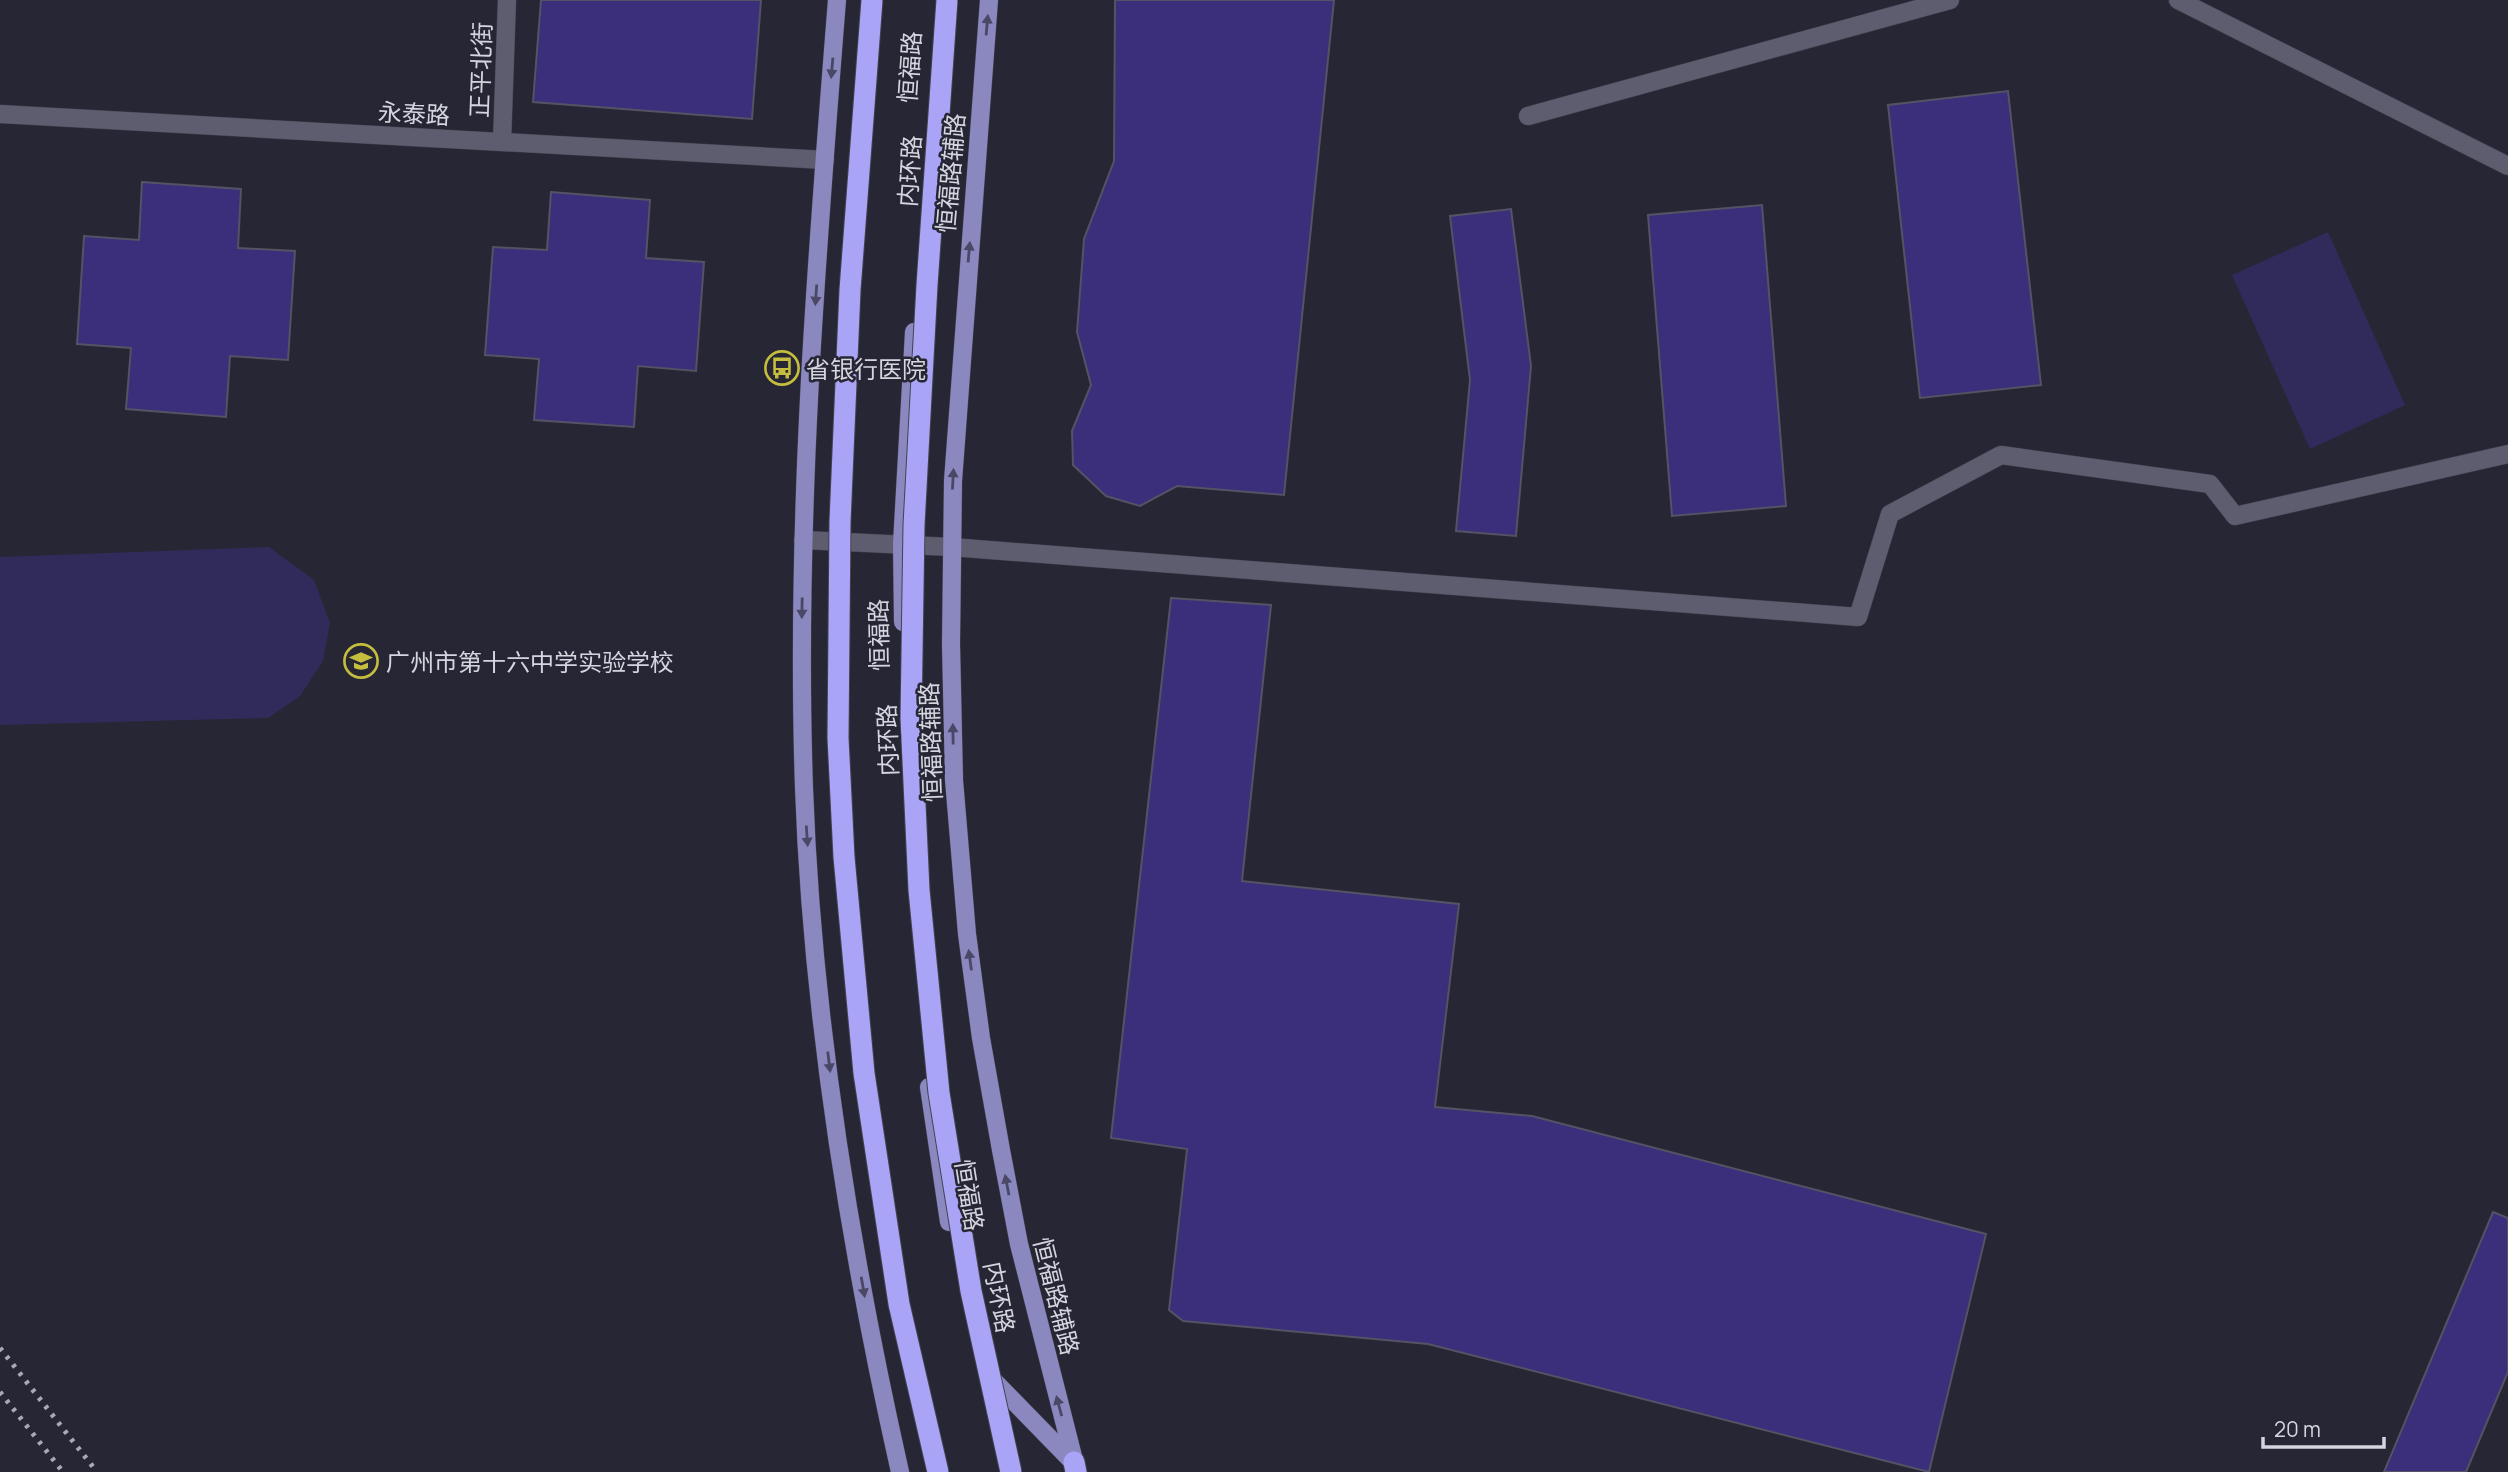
<svg xmlns="http://www.w3.org/2000/svg" width="2508" height="1472" font-family="Manrope,'Noto Sans SC',sans-serif">
	<style>
		.garden { fill: #312b5b }
		.building { fill: #3b2e7b; stroke: #535364; stroke-width: 2 }
		.lines { fill: none; stroke-linecap: round; stroke-linejoin: round }
		.minor-casing { stroke: #43424f; stroke-width: 19 }
		.major-casing { stroke: #43424f; stroke-width: 19 }
		.highway-casing { stroke: #43424f; stroke-width: 23 }
		.minor { stroke: #5e5d6f; stroke-width: 18 }
		.major { stroke: #8b88c0; stroke-width: 18 }
		.highway { stroke: #a9a4f6; stroke-width: 21 }
		.rail { stroke: #a9a9b4; stroke-width: 5; stroke-dasharray: 3.5 7; stroke-linecap: butt }
		.highway-bridge-casing { stroke: #43424f; stroke-width: 23; stroke-linecap: butt }
		.highway-bridge { stroke: #a9a4f6; stroke-width: 21 }
		.oneway { fill: #4a4866 }
		.labels { text-anchor: middle; dominant-baseline: central; stroke-width: 5; stroke-linejoin: round; paint-order: stroke }
		.street-label { font-size: 24px; fill: #d5d5df; stroke: #272635 }
		.poi-label { font-size: 24px; fill: #d5d5df; stroke: #272635; text-anchor: start }
	</style>
	<rect width="100%" height="100%" fill="#272635"/>
	<path class="garden" d="M2328,232L2405,405L2310,449L2232,275Z
		M269,547L314,580L330,623L323,661L300,696L268,718L0,725V557Z"/>
	<path class="building" d="M541,0H761L752,119L533,102Z
		M1115,0H1334L1284,495L1177,486L1140,506L1106,496L1073,465L1072,431L1091,385L1077,332L1084,239L1114,161Z
		M2008,91L2041,385L1920,398L1888,105Z
		M142,182L241,189L238,248L295,251L288,360L230,356L226,417L126,409L131,348L77,344L84,236L139,240Z
		M551,192L650,200L646,258L704,262L696,371L638,366L634,427L534,420L539,359L485,355L493,247L547,250Z
		M1762,205L1786,506L1672,516L1648,215Z
		M1511,209L1531,366L1516,536L1456,531L1470,380L1450,216Z
		M1171,598L1271,605L1242,881L1459,904L1435,1107L1532,1116L1986,1234L1929,1472L1428,1344L1183,1321L1169,1310L1187,1149L1111,1138Z
		M2493,1212L2508,1218V1372L2466,1472H2384Z"/>
	<g class="lines">
		<g class="minor-casing">
			<path id="minor" d="M2178,0L2508,166
				M0,114L825,160
				M1528,116L1950,0
				M502,142L507,0
				M803,540L951,547L1858,617L1890,514L2001,455L2210,484L2235,516L2508,454"/>
		</g>
		<g class="major-casing">
			<path id="major" d="M837,0C816,262 795,525 804,788C812,1015 850,1250 900,1472
				M989,0L953,481L951,644L954,780L967,934L981,1038L1001,1150L1019,1244L1077,1472
				M903,622L902,544L914,332
				M929,1087L949,1222
				M988,1375L1071,1460"/>
		</g>
		<g class="highway-casing">
			<path id="highway" d="M1074,1462L1076,1472"/>
		</g>
		<use href="#minor" class="minor"/>
		<use href="#major" class="major"/>
		<use href="#highway" class="highway"/>
		<path class="rail" d="M0,1348L97,1472
			M0,1392L63,1472"/>
		<g class="highway-bridge-casing">
			<path id="highway-bridge" d="M872,0L850,290L840,522L838,738L844,857L864,1073L899,1304L938,1472
				M947,0L927,285L914,525L911,718L919,890L939,1093L971,1291L1011,1472"/>
		</g>
		<use href="#highway-bridge" class="highway-bridge"/>
	</g>
	<defs><path id="oneway-solid" d="M-6-.8H1V-3.2L6.5 0L1 3.2V.8H-6Z" transform="scale(1.75)"/></defs>
	<g class="oneway">
		<use href="#oneway-solid" transform="translate(987 25) rotate(-85)"/>
		<use href="#oneway-solid" transform="translate(832 68) rotate(95)"/>
		<use href="#oneway-solid" transform="translate(969 252) rotate(-85)"/>
		<use href="#oneway-solid" transform="translate(816 295) rotate(94)"/>
		<use href="#oneway-solid" transform="translate(953 479) rotate(-87)"/>
		<use href="#oneway-solid" transform="translate(802 608) rotate(91)"/>
		<use href="#oneway-solid" transform="translate(953 734) rotate(-91)"/>
		<use href="#oneway-solid" transform="translate(807 836) rotate(86)"/>
		<use href="#oneway-solid" transform="translate(970 960) rotate(-98)"/>
		<use href="#oneway-solid" transform="translate(829 1062) rotate(83)"/>
		<use href="#oneway-solid" transform="translate(1007 1185) rotate(-101)"/>
		<use href="#oneway-solid" transform="translate(863 1287) rotate(80)"/>
		<use href="#oneway-solid" transform="translate(1059 1406) rotate(-105)"/>
	</g>
	<defs>
		<g id="bus-ring" transform="scale(1.75)"><circle r="9.5" fill="#272635" stroke="#c4bd3e" stroke-width="1.5"/><path d="M-5-6H5V4H4V6H2V4H-2V6H-4V4H-5ZM-3.5-4V0h7V-4ZM-3.5 1.2v1.5H-2V1.2ZM2 1.2v1.5H3.5V1.2Z" fill="#c4bd3e"/></g>
		<g id="school-ring" transform="scale(1.75)"><circle r="9.5" fill="#272635" stroke="#c4bd3e" stroke-width="1.5"/><path d="M0-5L7-2L0 1L-7-2ZM-4 1L0 2.5L4 1V4Q0 6-4 4Z" fill="#c4bd3e"/></g>
	</defs>
	<g fill-rule="evenodd">
		<use href="#bus-ring" x="782" y="368"/>
		<use href="#school-ring" x="361" y="661"/>
	</g>
	<g class="labels">
		<g class="street-label">
			<text transform="translate(909 67) rotate(-86)">恒福路</text>
			<text transform="translate(480 70) rotate(-88)">正平北街</text>
			<text transform="translate(414 113) rotate(3)">永泰路</text>
			<text transform="translate(909 171) rotate(-86)">内环路</text>
			<text transform="translate(950 173) rotate(-85)">恒福路辅路</text>
			<text transform="translate(878 635) rotate(-91)">恒福路</text>
			<text transform="translate(887 740) rotate(-92)">内环路</text>
			<text transform="translate(930 742) rotate(-92)">恒福路辅路</text>
			<text transform="translate(970 1195) rotate(81)">恒福路</text>
			<text transform="translate(1057 1296) rotate(76)">恒福路辅路</text>
			<text transform="translate(1000 1297) rotate(79)">内环路</text>
		</g>
		<g class="poi-label">
			<text x="806" y="368">省银行医院</text>
			<text x="386" y="661">广州市第十六中学实验学校</text>
		</g>
	</g>
	<path d="M2263 1437v10h121v-10" fill="none" stroke="#d5d5df" stroke-width="3.5"/>
	<text x="2274" y="1437" font-size="21" fill="#d5d5df" stroke="#272635" stroke-width="5" paint-order="stroke">20 m</text>
</svg>
